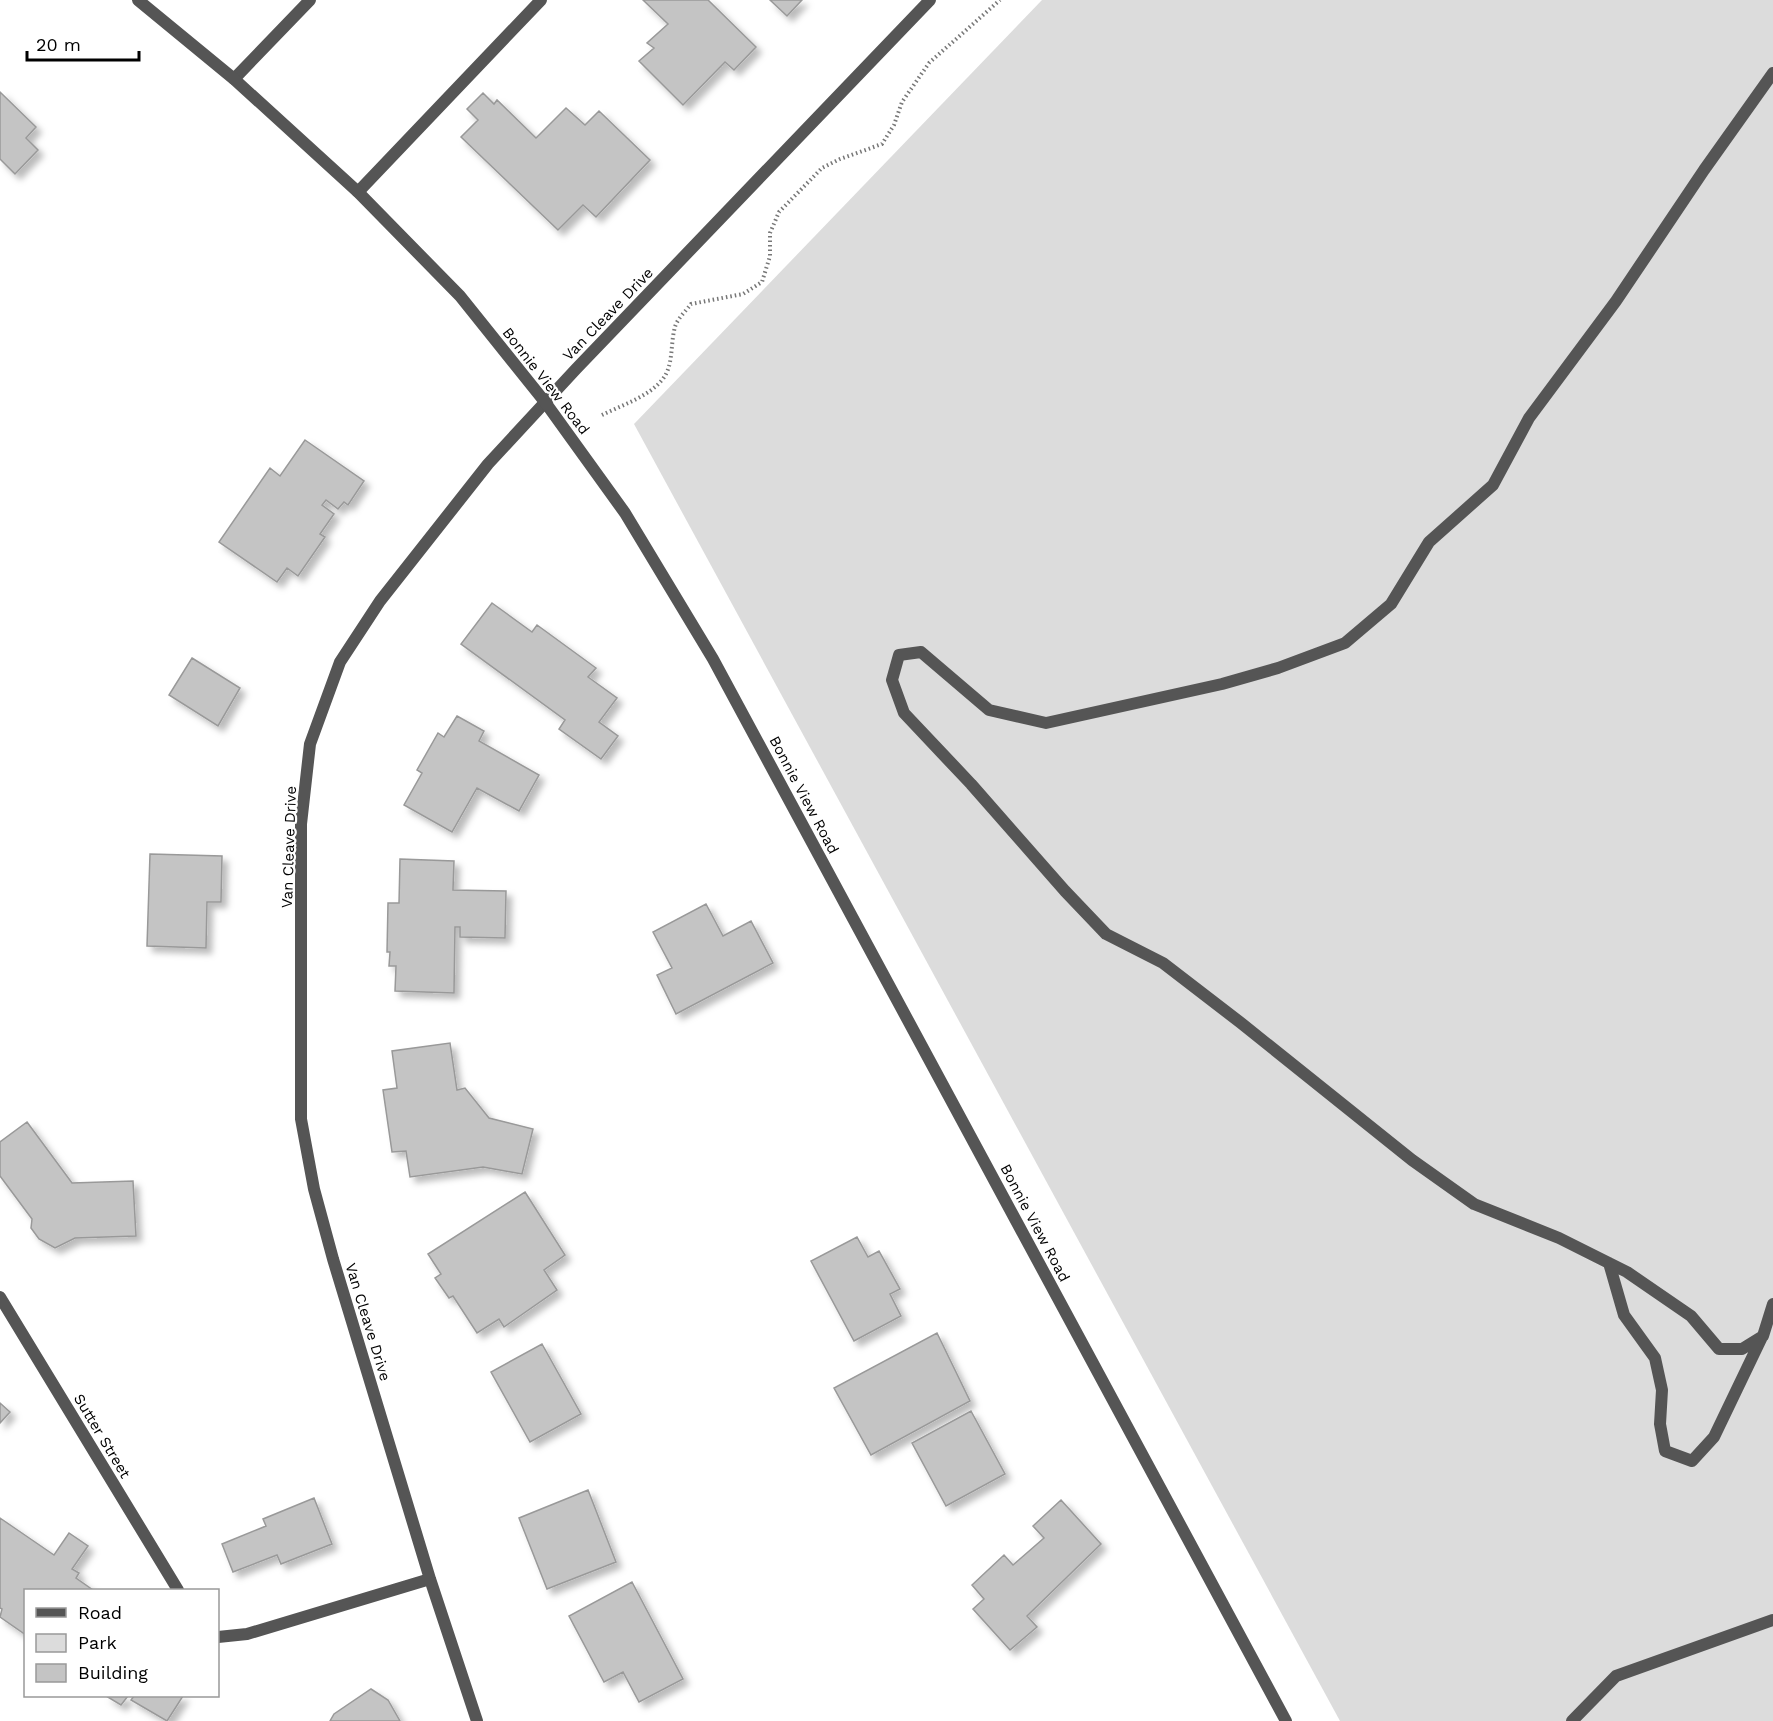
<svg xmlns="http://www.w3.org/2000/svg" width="1773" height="1721" font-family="'Work Sans',sans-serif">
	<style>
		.green { fill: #dcdcdc }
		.building { fill: #c4c4c4; stroke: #999; stroke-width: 1.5; filter: url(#shadow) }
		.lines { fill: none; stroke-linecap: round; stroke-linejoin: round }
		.path { stroke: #777; stroke-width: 4; stroke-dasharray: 1.5 3; stroke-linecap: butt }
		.service { stroke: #555; stroke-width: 12 }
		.minor { stroke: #555; stroke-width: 12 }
		.tertiary { stroke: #555; stroke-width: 12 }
		.labels { text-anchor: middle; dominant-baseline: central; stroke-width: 4.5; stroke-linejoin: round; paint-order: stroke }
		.street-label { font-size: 15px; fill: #000; stroke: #fff }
	</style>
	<defs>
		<filter id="shadow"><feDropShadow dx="5.5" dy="5.5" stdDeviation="3" flood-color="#0004"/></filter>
	</defs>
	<rect width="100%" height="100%" fill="#fff"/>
	<path class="green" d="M1042,0H1773V1721H1340L634,424Z"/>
	<path class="building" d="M643,0H708L756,47L734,70L725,62L683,105L639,61L654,48L647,43L668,24Z
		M770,0H802L787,16Z
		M0,92L36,127L26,138L38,150L15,174L0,159Z
		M483,93L494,104L497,100L536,138L566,108L585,125L599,111L650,160L596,217L583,205L558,230L461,137L478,120L467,109Z
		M305,440L364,481L348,505L344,502L338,509L326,500L322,505L334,514L320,534L325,537L298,576L287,568L277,582L219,542L270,468L280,476Z
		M492,603L532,632L537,625L596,668L588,677L617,698L599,722L618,736L601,759L559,729L565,720L461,644Z
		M192,658L240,688L218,726L169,695Z
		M457,716L484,731L479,741L539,775L519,811L477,788L452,832L404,805L422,773L417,770L438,733L444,737Z
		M150,854L222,856L221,902H207L206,948L147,946Z
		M400,859L454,861L453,890L506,891L505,938L460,937V927H455L454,993L395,991L396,966H389L390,952H387L388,903H399Z
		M706,904L723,936L751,921L773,963L676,1014L657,975L672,968L653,932Z
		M450,1043L457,1090L465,1088L489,1118L533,1129L522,1174L483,1167L410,1177L406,1151L392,1152L383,1090L397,1088L392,1051Z
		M27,1122L72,1183L133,1181L136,1236L75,1238L55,1248L39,1239L31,1228L32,1219L0,1176V1142Z
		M525,1192L565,1255L544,1270L557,1290L504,1327L499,1319L477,1333L453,1296L449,1298L435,1278L441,1274L428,1254Z
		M857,1237L868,1257L879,1251L900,1289L890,1294L901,1316L854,1341L811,1261Z
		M937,1333L970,1401L871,1455L834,1388Z
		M542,1344L581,1414L530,1442L491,1372Z
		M0,1403L10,1412L0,1423Z
		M971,1411L1005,1474L946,1506L912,1443Z
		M588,1490L616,1562L547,1589L519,1518Z
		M314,1498L332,1544L281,1564L277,1555L233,1572L222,1544L266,1526L263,1519Z
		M1061,1500L1101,1544L1027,1616L1037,1627L1010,1650L973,1609L984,1599L972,1585L1004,1555L1013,1565L1044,1538L1033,1526Z
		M0,1518L54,1555L69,1533L88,1546L72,1569L79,1573L76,1578L93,1590H26V1635L0,1617L2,1609L0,1608Z
		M632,1582L683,1679L639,1702L623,1672L604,1682L569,1616Z
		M371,1689L388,1700L400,1721H330L334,1714Z
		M106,1696H128L121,1705Z
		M134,1696H183L167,1721L131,1700Z"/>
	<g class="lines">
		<path class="path" d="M602,415C622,405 648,397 662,380C674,366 670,344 675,327C677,319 686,311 691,304L743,294L762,282L770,256V233L779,212L822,168L840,159L882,144L894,125L902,102L929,63L1000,0"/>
		<path class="service" d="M1773,73L1704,170L1616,301L1529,418L1493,485L1429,542L1391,604L1345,643L1278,668L1222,684L1046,723L989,710L921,652L899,655L892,680L904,713L971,784L1065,891L1106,934L1163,963L1241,1023L1412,1160L1474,1204L1559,1238L1627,1272L1691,1316L1719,1349H1742L1763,1336L1773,1304
			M234,79L310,0
			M358,192L541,0
			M1609,1263L1624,1315L1655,1358L1662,1390L1660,1424L1665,1451L1692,1461L1714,1437L1762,1337
			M1572,1721L1616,1676L1773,1620"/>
		<path class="minor" d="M0,1297L178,1590
			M218,1637L247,1634L430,1579
			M477,1721L430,1579L333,1259L314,1189L301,1119V824L310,744L340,662L380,601L488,464L576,369L930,0"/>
		<path class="tertiary" d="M138,0L234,79L358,192L460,296L545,402L625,513L713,659L1286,1721"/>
	</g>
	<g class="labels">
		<g class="street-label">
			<text transform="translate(608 314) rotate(-46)">Van Cleave Drive</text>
			<text transform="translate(546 381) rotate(52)">Bonnie View Road</text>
			<text transform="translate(804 795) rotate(62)">Bonnie View Road</text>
			<text transform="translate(289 847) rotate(-88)">Van Cleave Drive</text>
			<text transform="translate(1035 1223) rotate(62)">Bonnie View Road</text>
			<text transform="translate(368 1322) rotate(73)">Van Cleave Drive</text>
			<text transform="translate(102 1436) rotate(59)">Sutter Street</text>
		</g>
	</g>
	<rect x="24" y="1589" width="195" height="108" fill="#ffffff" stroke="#999999" stroke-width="1.5"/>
	<rect x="36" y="1608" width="30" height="9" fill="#555555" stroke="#999999" stroke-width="1.5"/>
	<text x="78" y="1619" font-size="18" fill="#000000">Road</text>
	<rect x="36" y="1634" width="30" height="18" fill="#dcdcdc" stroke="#999999" stroke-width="1.5"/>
	<text x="78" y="1649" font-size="18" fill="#000000">Park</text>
	<rect x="36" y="1664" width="30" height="18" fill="#c4c4c4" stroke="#999999" stroke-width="1.5"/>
	<text x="78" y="1679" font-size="18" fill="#000000">Building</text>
	<path d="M27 51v9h112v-9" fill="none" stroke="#000000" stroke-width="3"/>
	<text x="36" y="51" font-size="18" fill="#000000" stroke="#ffffff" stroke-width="4.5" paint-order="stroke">20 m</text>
</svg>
